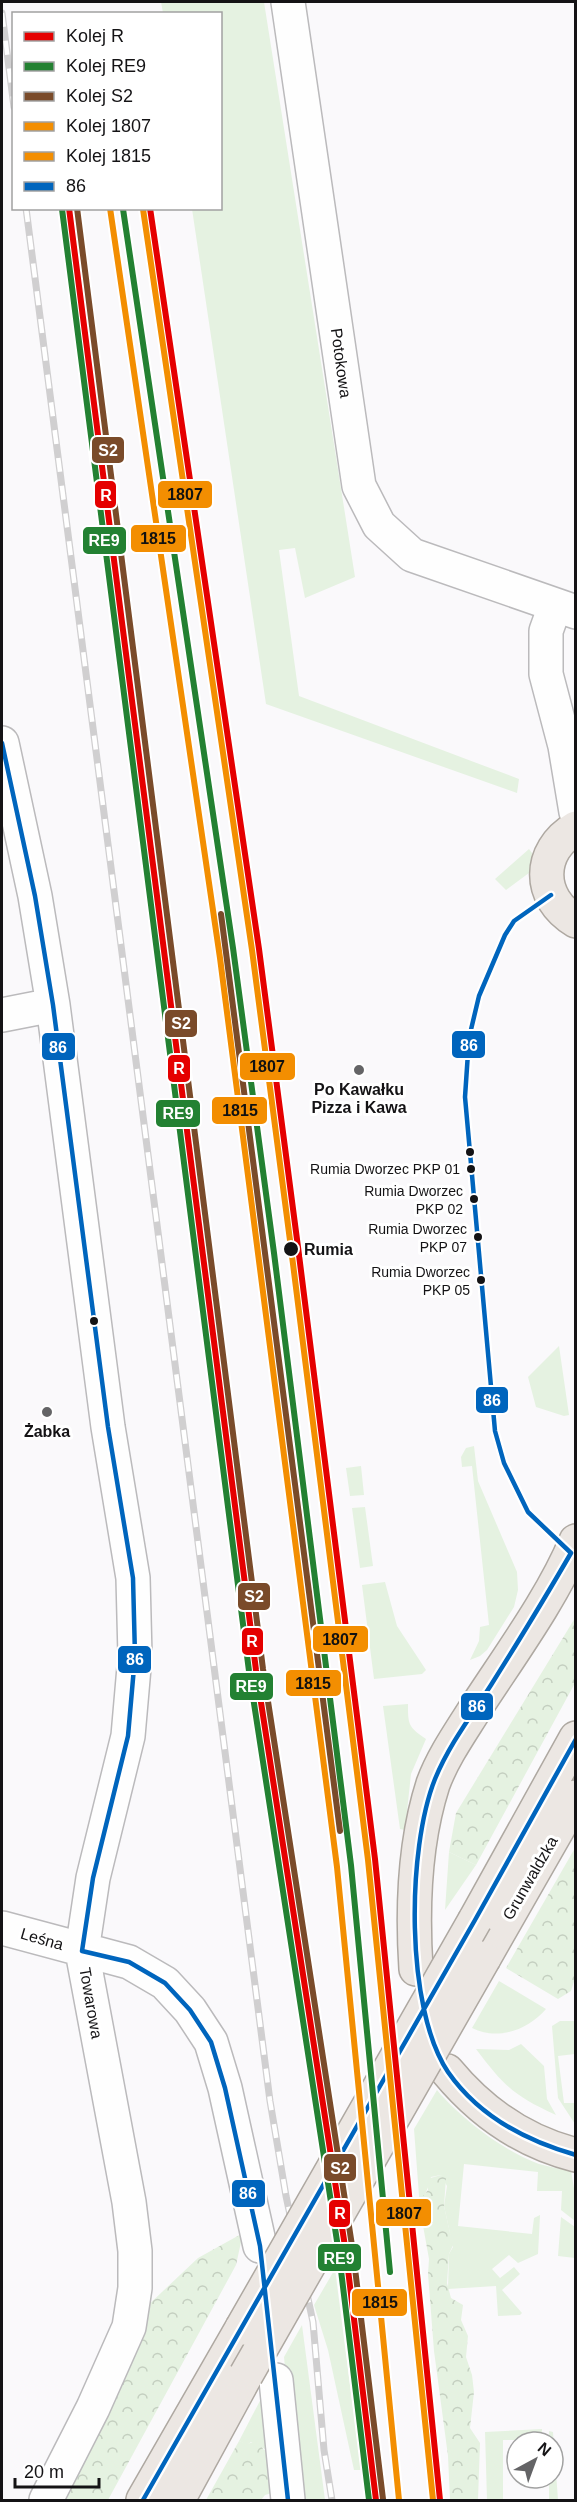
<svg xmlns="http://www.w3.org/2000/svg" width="577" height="2502" font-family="Arial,sans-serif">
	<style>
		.green { fill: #e5f2e1 }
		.forest { fill: url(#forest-crowns) }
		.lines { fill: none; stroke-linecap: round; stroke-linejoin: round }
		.minor-casing { stroke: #bbbabc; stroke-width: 36 }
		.major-casing { stroke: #aea8a1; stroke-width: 36 }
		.minor { stroke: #fefefe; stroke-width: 33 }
		.major { stroke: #ece7e3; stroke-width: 33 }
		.rail-casing { stroke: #d0cfd0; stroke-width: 7 }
		.rail { stroke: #fff; stroke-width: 4.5; stroke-dasharray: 14; stroke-linecap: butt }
		.major-bridge-casing { stroke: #aea8a1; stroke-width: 36; stroke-linecap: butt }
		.major-bridge { stroke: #ece7e3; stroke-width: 33 }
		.bus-1-casing { stroke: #fff; stroke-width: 9 }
		.bus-1 { stroke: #0065bd; stroke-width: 4.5 }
		.rail-1-casing { stroke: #fff; stroke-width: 10 }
		.rail-2-casing { stroke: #fff; stroke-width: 10 }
		.rail-3-casing { stroke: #fff; stroke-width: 10 }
		.rail-4-casing { stroke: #fff; stroke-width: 10 }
		.rail-5-casing { stroke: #fff; stroke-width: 10 }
		.rail-1 { stroke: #e50000; stroke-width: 6 }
		.rail-2 { stroke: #238132; stroke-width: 6 }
		.rail-3 { stroke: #7a4b2a; stroke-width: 6 }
		.rail-4 { stroke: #f38e01; stroke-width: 6 }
		.rail-5 { stroke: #f38e01; stroke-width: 6 }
		.poi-dot { fill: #646466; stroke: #fff; stroke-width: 2 }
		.bus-dot { fill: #141315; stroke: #fff; stroke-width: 2 }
		.labels { text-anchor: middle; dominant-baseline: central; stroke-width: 6; stroke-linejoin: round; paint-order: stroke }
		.bus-label { font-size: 14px; fill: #141315; stroke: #fff; text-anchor: end }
		.street-label { font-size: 16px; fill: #141315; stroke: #fff }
		.poi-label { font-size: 16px; font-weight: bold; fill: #141315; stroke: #fff }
		.stop-label { font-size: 16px; font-weight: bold; fill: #141315; stroke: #fff; text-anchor: start }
		.line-badge { stroke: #fff; stroke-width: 2 }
		.badge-label { font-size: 16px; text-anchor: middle; font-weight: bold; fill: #fff }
		.pale-badge-label { font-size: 16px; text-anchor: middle; font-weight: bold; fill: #111 }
	</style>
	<defs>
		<pattern id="forest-crowns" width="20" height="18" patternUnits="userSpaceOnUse" patternTransform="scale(1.5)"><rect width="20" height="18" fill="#e5f2e1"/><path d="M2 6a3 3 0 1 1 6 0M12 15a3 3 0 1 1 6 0" fill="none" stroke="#c4cfc0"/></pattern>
	</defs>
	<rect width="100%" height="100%" fill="#faf9fb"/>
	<path class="green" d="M161,2H264L355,577L305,598L295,548L279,550L299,696L519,779L517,793L266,704L192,209L220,208V14L163,13Z
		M529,849L538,861L533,870L506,890L495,879Z
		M559,1346L569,1415L564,1416L536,1407L528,1377Z
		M474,1446L478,1481L517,1572L518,1590L514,1607L487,1650L480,1656L470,1660L479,1641L480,1627L489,1625L472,1466L462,1467L461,1457L466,1448Z
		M361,1466L364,1495L350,1496L346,1468Z
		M365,1507L373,1566L360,1568L352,1508Z
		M385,1582L397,1626L426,1670L422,1674L374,1679L362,1585Z
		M408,1704C408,1724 408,1727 426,1739L411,1774L405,1830L400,1829L383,1706Z
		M449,1852L476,1865L445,1910Z
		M499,1981L546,2009C528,2030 498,2041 472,2028Z
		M560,2021H575V2054L558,2056L564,2103H575V2124L558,2098L552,2026Z
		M521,2044L544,2066L547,2099L556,2115C514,2096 504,2086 476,2049L509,2050Z
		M437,2090C460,2118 505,2152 539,2164C550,2167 561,2169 571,2171L575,2194V2221L561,2210L562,2191H537L538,2172L464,2164L458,2226L532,2234L534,2218L540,2215L538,2254L518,2263L509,2255L492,2269L500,2278L514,2267L520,2274L502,2290L522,2313L520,2315L498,2316L496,2286L448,2289L449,2254L453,2247L444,2206L447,2186L441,2175L431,2177C429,2189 422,2197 420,2209L414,2129Z
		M561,2217L575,2227V2258L558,2256Z
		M335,2269L361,2470H354L328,2350L314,2305Z
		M302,2325L325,2500H297L284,2357Z
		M264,2393L271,2452L251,2442L247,2445L239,2441Z
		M542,2429V2440H503V2500H487L485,2432Z
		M549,2431L553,2432L558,2500H549V2478H553V2442H549Z"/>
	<path class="forest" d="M575,1618V1683L476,1865L449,1852L456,1813Z
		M575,1848V1978L571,1991L558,1999L506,1968Z
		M441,2175L446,2178L444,2206L450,2233L455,2241L449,2254L447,2283L451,2298L463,2305L461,2320L468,2336L466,2357L472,2375L474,2392L470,2428L480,2443L478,2500H450L448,2456L434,2351L428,2274L429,2259L420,2209L423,2196L428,2190L427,2179Z
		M243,2233L236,2265L108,2500H61L144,2309L198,2258Z
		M239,2441L247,2444L257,2441L264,2450H268L276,2492L265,2495L261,2500H206Z"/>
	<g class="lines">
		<g class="minor-casing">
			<path id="minor" d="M288,2L359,486L379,525L412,555L576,612
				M555,606L546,631V674L565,746L576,812
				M2,743L35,896L53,1005L108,1427L133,1578L135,1656L128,1736L93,1878L82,1951L129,2202L135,2251V2288L129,2327L93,2408L46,2500
				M2,1015L53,1005
				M2,1928L129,1962L165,1983L190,2010L211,2042L225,2088L260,2246
				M276,2380L288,2500"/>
		</g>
		<g class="major-casing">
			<path id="major" d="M576,828C537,851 537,898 576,921
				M475,1920L576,1738
				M484,1958L576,1797
				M416,1969C412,1908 414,1843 433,1784C443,1757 460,1733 475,1709C508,1658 553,1597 576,1541
				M447,2071C481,2112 524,2142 576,2155
				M143,2500L242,2328
				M178,2500L246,2375"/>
		</g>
		<use href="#minor" class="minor"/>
		<use href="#major" class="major"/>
		<g class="rail-casing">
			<path id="rail" d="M2,13L14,107
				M26,208L270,2101L286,2196L313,2322L324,2450L332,2500"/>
		</g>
		<use href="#rail" class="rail"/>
		<g class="major-bridge-casing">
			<path id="major-bridge" d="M242,2328L475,1920
				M246,2375L484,1958"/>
		</g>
		<use href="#major-bridge" class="major-bridge"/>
		<g class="bus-1-casing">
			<path id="bus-1" d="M2,743L35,896L53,1005L108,1427L133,1578L135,1656L128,1736L93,1878L82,1951L129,1962L165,1983L190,2010L211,2042L225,2088L260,2246L288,2500
				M551,895L514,921L505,935L479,996L469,1038L465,1097L495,1431L504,1463L528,1512L571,1553
				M571,1553C545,1598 518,1642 491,1685C471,1716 449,1745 435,1779C407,1849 405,2008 448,2072C478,2115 526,2141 576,2155
				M143,2500L475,1920L576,1739"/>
		</g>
		<use href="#bus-1" class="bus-1"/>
		<g class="rail-1-casing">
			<path id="rail-1" d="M69,208L256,1670L346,2253L376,2500
				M150,208L259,949L298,1247L375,1859L440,2500"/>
		</g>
		<g class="rail-2-casing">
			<path id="rail-2" d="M62,209L249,1671L339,2254L369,2500
				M123,209L233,948L274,1253L351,1865L390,2272"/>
		</g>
		<g class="rail-3-casing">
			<path id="rail-3" d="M77,208L263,1669L353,2252L383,2499
				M221,914L340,1831"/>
		</g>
		<g class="rail-4-casing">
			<path id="rail-4" d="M143,209L252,950L291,1248L368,1860L433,2500"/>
		</g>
		<g class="rail-5-casing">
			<path id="rail-5" d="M110,208L220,958L337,1867L399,2500"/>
		</g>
		<use href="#rail-1" class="rail-1"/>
		<use href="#rail-2" class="rail-2"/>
		<use href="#rail-3" class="rail-3"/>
		<use href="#rail-4" class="rail-4"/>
		<use href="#rail-5" class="rail-5"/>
	</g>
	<g class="poi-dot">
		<circle cx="359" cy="1070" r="6"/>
		<circle cx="47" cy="1412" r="6"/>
	</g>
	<g class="bus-dot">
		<circle cx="470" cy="1152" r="5"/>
		<circle cx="471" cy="1169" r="5"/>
		<circle cx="474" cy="1199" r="5"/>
		<circle cx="478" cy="1237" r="5"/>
		<circle cx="291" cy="1249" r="8"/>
		<circle cx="481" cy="1280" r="5"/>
		<circle cx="94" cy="1321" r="5"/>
	</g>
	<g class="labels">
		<g class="bus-label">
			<text x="460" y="1169">Rumia Dworzec PKP 01</text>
			<text x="463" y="1191">Rumia Dworzec<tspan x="463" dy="18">PKP 02</tspan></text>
			<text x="467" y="1229">Rumia Dworzec<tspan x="467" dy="18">PKP 07</tspan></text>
			<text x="470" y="1272">Rumia Dworzec<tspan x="470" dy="18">PKP 05</tspan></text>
		</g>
		<g class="street-label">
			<text transform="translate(341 363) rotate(82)">Potokowa</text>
			<text transform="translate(530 1878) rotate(-60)">Grunwaldzka</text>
			<text transform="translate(42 1939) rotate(16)">Leśna</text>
			<text transform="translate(91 2003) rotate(80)">Towarowa</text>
		</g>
		<g class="poi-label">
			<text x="359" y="1089">Po Kawałku<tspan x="359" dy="18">Pizza i Kawa</tspan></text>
			<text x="47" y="1431">Żabka</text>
		</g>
		<g class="stop-label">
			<text x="304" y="1249">Rumia</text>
		</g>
	</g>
	<g class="line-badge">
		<rect x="91" y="436" width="34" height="28" rx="6" fill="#7a4b2a"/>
		<rect x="157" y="480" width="56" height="29" rx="6" fill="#f38e01"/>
		<rect x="94" y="480" width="23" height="29" rx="6" fill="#e50000"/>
		<rect x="130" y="524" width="57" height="29" rx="6" fill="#f38e01"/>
		<rect x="82" y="526" width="45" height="29" rx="6" fill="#238132"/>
		<rect x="164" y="1009" width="34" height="29" rx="6" fill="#7a4b2a"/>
		<rect x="451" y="1030" width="35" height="29" rx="6" fill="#0065bd"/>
		<rect x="41" y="1032" width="35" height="29" rx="6" fill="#0065bd"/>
		<rect x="239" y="1052" width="57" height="29" rx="6" fill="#f38e01"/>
		<rect x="167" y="1054" width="24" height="29" rx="6" fill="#e50000"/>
		<rect x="211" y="1096" width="57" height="29" rx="6" fill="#f38e01"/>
		<rect x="155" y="1099" width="46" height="29" rx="6" fill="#238132"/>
		<rect x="475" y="1386" width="34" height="28" rx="6" fill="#0065bd"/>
		<rect x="237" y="1582" width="34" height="29" rx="6" fill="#7a4b2a"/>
		<rect x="312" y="1625" width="57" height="28" rx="6" fill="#f38e01"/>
		<rect x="241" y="1627" width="23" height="29" rx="6" fill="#e50000"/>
		<rect x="117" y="1645" width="35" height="29" rx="6" fill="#0065bd"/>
		<rect x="285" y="1669" width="57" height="28" rx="6" fill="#f38e01"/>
		<rect x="229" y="1672" width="45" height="29" rx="6" fill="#238132"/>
		<rect x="460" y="1692" width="34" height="29" rx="6" fill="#0065bd"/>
		<rect x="323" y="2153" width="34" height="29" rx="6" fill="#7a4b2a"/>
		<rect x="231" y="2179" width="35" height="29" rx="6" fill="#0065bd"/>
		<rect x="375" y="2198" width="57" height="29" rx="6" fill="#f38e01"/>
		<rect x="328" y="2199" width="23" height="29" rx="6" fill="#e50000"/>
		<rect x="317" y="2243" width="45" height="29" rx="6" fill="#238132"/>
		<rect x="351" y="2288" width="57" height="29" rx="6" fill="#f38e01"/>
	</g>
	<g class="badge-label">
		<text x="108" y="456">S2</text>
		<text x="106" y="501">R</text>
		<text x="104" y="546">RE9</text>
		<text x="181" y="1029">S2</text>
		<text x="469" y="1051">86</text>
		<text x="58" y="1053">86</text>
		<text x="179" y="1074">R</text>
		<text x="178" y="1119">RE9</text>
		<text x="492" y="1406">86</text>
		<text x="254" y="1602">S2</text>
		<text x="252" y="1647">R</text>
		<text x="135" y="1665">86</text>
		<text x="251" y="1692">RE9</text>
		<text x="477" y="1712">86</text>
		<text x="340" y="2174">S2</text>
		<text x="248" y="2199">86</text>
		<text x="340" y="2219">R</text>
		<text x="339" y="2264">RE9</text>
	</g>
	<g class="pale-badge-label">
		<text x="185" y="500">1807</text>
		<text x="158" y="544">1815</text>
		<text x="267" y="1072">1807</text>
		<text x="240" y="1116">1815</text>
		<text x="340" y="1645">1807</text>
		<text x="313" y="1689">1815</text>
		<text x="404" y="2219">1807</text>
		<text x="380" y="2308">1815</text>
	</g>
	<rect width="577" height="2502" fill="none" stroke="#141315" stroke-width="6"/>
	<rect x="12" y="12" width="210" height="198" fill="#ffffff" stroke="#a1a1a1" stroke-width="1.5"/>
	<rect x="24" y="32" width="30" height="9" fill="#e50000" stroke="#a1a1a1" stroke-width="1.5"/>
	<text x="66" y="42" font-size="18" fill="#141315">Kolej R</text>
	<rect x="24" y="62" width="30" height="9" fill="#238132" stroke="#a1a1a1" stroke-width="1.5"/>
	<text x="66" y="72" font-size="18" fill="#141315">Kolej RE9</text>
	<rect x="24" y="92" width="30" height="9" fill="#7a4b2a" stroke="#a1a1a1" stroke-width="1.5"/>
	<text x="66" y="102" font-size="18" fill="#141315">Kolej S2</text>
	<rect x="24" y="122" width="30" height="9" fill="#f38e01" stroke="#a1a1a1" stroke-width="1.5"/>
	<text x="66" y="132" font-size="18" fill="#141315">Kolej 1807</text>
	<rect x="24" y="152" width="30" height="9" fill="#f38e01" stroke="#a1a1a1" stroke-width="1.5"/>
	<text x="66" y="162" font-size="18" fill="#141315">Kolej 1815</text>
	<rect x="24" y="182" width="30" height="9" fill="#0065bd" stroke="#a1a1a1" stroke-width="1.5"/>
	<text x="66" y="192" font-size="18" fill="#141315">86</text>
	<g transform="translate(535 2460) rotate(41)"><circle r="28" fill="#ffffff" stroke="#a1a1a1" stroke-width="1.5"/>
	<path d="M0-4.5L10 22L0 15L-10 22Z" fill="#646466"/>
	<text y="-9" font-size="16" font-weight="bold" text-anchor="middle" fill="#141315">N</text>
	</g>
	<path d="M15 2478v9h84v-9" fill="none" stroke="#141315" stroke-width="3"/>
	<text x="24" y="2478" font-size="18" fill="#141315" stroke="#ffffff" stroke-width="4.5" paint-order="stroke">20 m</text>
</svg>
